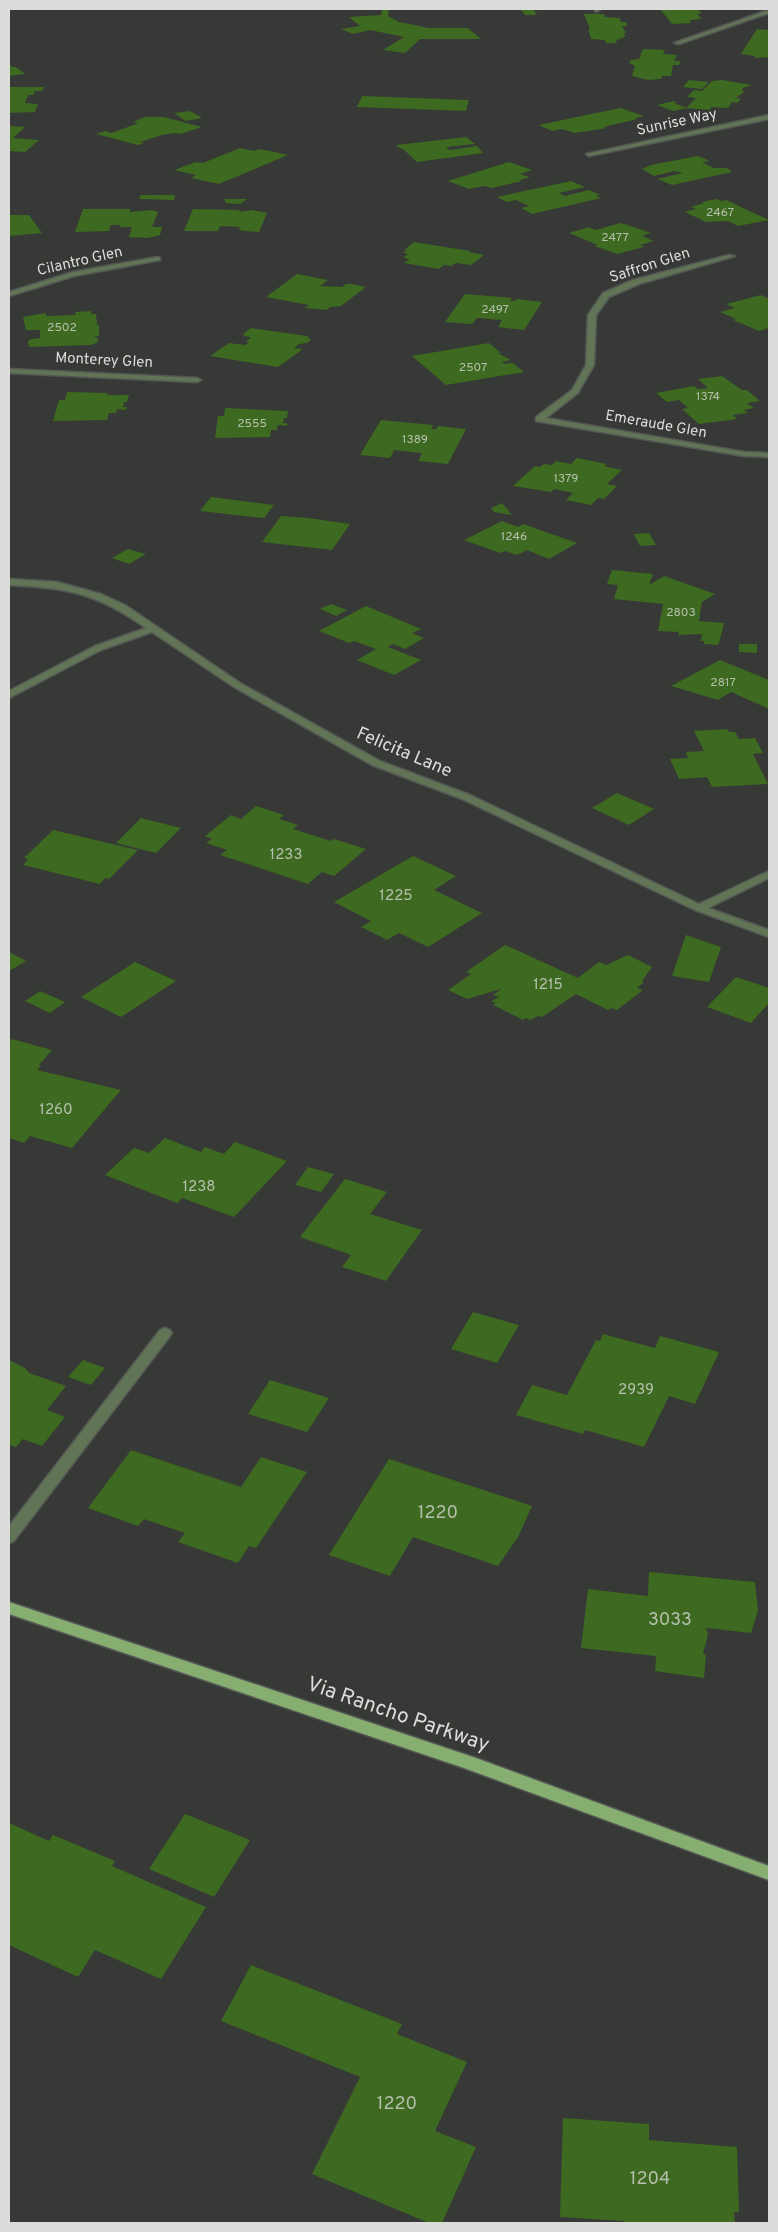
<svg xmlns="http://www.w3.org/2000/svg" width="778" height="2232" font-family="Overpass,sans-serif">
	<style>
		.building { fill: #3e6920 }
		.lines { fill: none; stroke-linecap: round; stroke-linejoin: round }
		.minor-casing { stroke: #545753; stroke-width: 3 }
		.major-casing { stroke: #545753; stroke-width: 3 }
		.minor { fill: #617456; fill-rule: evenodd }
		.major { fill: #87ae71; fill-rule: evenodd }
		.labels { text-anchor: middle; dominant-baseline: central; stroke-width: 4; stroke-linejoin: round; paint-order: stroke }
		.far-number-label { font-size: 12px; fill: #b4c0ac }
		.far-street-label { font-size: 15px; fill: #dcdddb; stroke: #363935 }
		.number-label { font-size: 15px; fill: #b4c0ac }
		.street-label { font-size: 18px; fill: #dcdddb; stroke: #363935 }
		.near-number-label { font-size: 18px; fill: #b4c0ac }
		.near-street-label { font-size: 21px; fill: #dcdddb; stroke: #363935 }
	</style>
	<rect width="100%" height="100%" fill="#363935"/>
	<path class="building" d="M382,9H389L388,16L399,22L429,28H468L481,39H420L405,53L383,50L404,37L370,30L353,34L341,29L360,26L349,17L381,15Z
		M533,9L537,15H525L521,10Z
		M660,9L698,10L702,13L697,14L702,19L689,20L691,23L672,24Z
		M584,14H604L605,17L620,18L621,22H626L627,26H622L626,33H624L625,37L616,40L617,43H606L605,40L591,39L588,29H590Z
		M757,29L769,30V57L754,58L755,56L741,54Z
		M643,49L665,50L663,54L677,55L674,61H681L679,65H673L671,76H662L661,79L648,80L632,76L635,66L629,63L631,60L639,59Z
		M9,64L12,67H16L25,74L9,76Z
		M689,80L709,82L702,89L683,87Z
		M722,80L752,85L743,88L742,91H745L736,98L741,99L737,103L732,102L728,108L712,107L709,110L686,108L696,98L687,97L694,90L702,91L712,81Z
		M9,87H44L42,91H35L33,95H28L25,103L38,104L35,112L9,113Z
		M362,96L469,100L466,111L357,107Z
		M674,101L677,103H674L687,108L673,111L657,105Z
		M620,108L644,116L635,118L638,119L603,127L607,128L575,133L562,129L552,131L539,125Z
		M190,111L202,118L186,121L174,113Z
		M145,117H164L202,127L180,134L174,133L162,135L140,142L144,143L138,145L96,134L105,131L111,133L139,123L133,122Z
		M9,126L25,127L13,138L39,140L25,152L9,151Z
		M466,137L475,144L446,147L450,150L477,146L483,153L417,162L403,149L397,147V145Z
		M240,148L254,151L260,149L288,155L219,184L191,178L196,175L174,170L196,162L203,163Z
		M698,156L710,161L702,162L714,168H727L732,172L672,185L657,179L683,173L674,171L654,176L642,169L651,165Z
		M509,162L532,170L520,174L530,177L519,180L522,181L492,188L484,186L469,189L448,181Z
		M571,181L585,187L559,193L565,196L589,190L600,195L596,196L601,198L532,214L521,208L529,206L516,200L507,202L497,197Z
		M141,195H175L174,200L139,199Z
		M224,199H247L240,204L226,203Z
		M716,199L721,201L726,200L769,220L738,226L728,221L706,222L685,212L696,209L691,207L704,203L702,202Z
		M83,209H130V212L152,210L158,212L152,227H162L160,235L148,238L129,237L132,227H120V225H111L109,231L75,232Z
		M193,209L240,210L239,212L253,210L267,213L259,232L244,231L239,230L240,227L220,226L218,231H184Z
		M9,215H29L42,233L9,236Z
		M621,223L651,233L642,236L654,241L640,245L644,247L617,254L594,246L598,245L569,233L589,227L595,230Z
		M414,242L470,251L469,252L484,255L471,265L456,263L451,266L444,265L439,269L404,263L410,259L403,258L408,254L403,253L407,250H404Z
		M297,274L328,280L320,286L342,287L346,284H352L366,287L341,306L330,307L327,310L304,308L309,305L266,297Z
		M465,294L512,298L510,301H515L517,299L542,302L524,330L498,327L502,320L477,318L472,324L445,322Z
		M761,295L769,299V328L759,331L733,320L736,319L720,312L735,308L726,304Z
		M91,311V314H96L97,325H99V336L94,337L98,338V342L91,345L29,347L28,341L31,339L40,338V330H26L23,317L46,313V316L76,315L75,312Z
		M251,328L307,336L311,340L307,343L299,344L294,348L303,349L278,367L210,356L229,343L245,345L249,342H246L251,337L243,336L245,334H243Z
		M489,343L501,353H498L511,360L502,362L504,364L513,363L524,372L446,385L412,356Z
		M722,376L742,390H747L760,401L747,403L754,408L744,410L748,413L733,415L737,419L699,424L682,409L688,408L679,400L667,402L656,393L694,386L698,389L708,388L698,379Z
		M67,392L108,393L107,395H129L127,402L121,403H124L123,407H127L126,410L117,409L116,413H109L107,420L53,421L59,400H65Z
		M225,408L288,411L287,418L281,419H284L283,423H287V426L278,425L277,430H271L270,437L215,438L218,416H224Z
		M381,420L433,425L431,429H436L438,426L466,429L448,464L418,461L422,453L394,450L390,458L360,455Z
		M577,458L607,464L604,466L622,470L607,484L617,486L604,499L598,498L591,505L566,500L573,493L555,489L551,492L513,486L535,466L540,467L544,464L552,465L556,461L571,464Z
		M211,497L274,505L264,518L200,511Z
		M502,503L512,515L494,512L491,508Z
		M281,516L308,518L350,524L332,550L262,542Z
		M502,521L518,527L523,524L577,543L549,559L527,550L517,555L505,551L500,553L464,540Z
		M649,533L656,545L640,546L634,534Z
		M128,549L146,554L129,564L112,558Z
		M612,570L653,574L649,585L664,576L715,594L702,602L699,621L724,623L719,643L717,645L704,644V641H701L702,634L678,635L679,632L658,631L663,604L614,599L618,585L607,584Z
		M331,604L347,610L336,616L320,609Z
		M366,606L421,629L412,633L424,638L405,649L393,644L388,647L421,660L394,675L357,660L376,649L354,641L349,643L319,631Z
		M739,644H757V653L739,652Z
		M720,660L769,680V709L731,692L718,700L671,686Z
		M727,729L729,732H735L739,739L755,738L763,753L753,754L768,784L712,787L707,777L679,779L670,759L688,758L686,752L704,751L694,731Z
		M617,793L654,809L629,825L592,808Z
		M256,806L284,815L279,819L298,825L293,829L331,841L334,839L366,849L334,876L322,872L308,884L220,855L227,850L206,843L212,839L205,836L231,815L241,819Z
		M141,818L181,828L156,853L116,843Z
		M53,830L138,850L109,879L105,878L100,884L23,865L28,859L24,858Z
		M413,856L456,876L434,890L482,913L428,947L399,933L387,940L361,927L371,921L334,902Z
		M686,935L721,947L709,982L672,976Z
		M505,945L578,978L599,962L606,965L628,955L652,967L642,981L644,982L637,988L643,990L617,1010L611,1008L608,1010L576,994L542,1017L538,1016L530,1020L526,1018L523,1020L493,1005L496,1003L491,1001L499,997L493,995L501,989L467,999L448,990L471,974L466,972Z
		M9,952L26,961L9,971Z
		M135,962L176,981L121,1017L81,997Z
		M736,977L769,988V1003L751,1023L707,1007Z
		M40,991L65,1002L50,1013L25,1001Z
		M12,1039L52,1050L39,1065L41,1066L37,1070L121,1090L72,1148L30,1136L24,1143L9,1138V1043Z
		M165,1138L201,1152L205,1147L224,1154L235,1142L287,1161L234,1217L182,1198L177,1203L105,1175L134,1148L149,1153Z
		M308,1167L334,1174L321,1192L295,1185Z
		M345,1179L387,1192L370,1214L422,1230L386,1281L342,1267L351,1255L300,1237Z
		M473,1312L519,1325L497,1363L451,1349Z
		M603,1334L655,1348L660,1336L719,1352L695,1404L669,1396L644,1447L585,1430L583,1434L516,1415L532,1385L567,1395L596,1340L600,1341Z
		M9,1360L25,1368L29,1373L66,1386L47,1410L65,1417L42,1446L23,1439L16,1447L9,1445Z
		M83,1360L105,1368L91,1385L68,1377Z
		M270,1380L329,1398L307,1432L248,1414Z
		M131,1450L241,1487L261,1457L307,1472L256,1548L249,1546L238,1563L178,1542L185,1533L144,1519L138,1526L88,1508Z
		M389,1459L532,1506L518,1537L498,1566L413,1537L390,1576L329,1555Z
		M649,1572L755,1582L758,1611L751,1633L706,1628L708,1634L703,1654L706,1655L704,1678L655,1671L656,1656L581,1648L588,1589L648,1596Z
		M185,1814L250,1840L214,1897L149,1869Z
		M9,1823L49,1841L53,1835L115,1861L112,1866L206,1907L161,1979L95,1950L78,1977L9,1945Z
		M251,1965L402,2024L397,2034L467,2062L435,2131L476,2147L442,2223H429L312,2174L360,2077L221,2021Z
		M563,2118L649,2124V2140L737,2147L739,2212H734L735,2223H624V2221L560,2217Z"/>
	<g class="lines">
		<g class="minor-casing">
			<path id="minor" d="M594,9H601L596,12Z
				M766,11H769V13L679,44L674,43Z
				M769,115V119L589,156L586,154Z
				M729,255L735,256L639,284L609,297L596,315L594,365L578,393L546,418L744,452L769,453V457L744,456L536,421V417L572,390L586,365L588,315L603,293L633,280Z
				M158,257L160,258V260L74,276L9,296V292L73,272Z
				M9,369L197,378L201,380L197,382L9,373Z
				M9,579L57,582L101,594L125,605L240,683L380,761L470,795L699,904L769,871V878L708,908L769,930V937L695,910L462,799L372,765L234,687L152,632L101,650L9,698V691L95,646L146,628C96,593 69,588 9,585Z
				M165,1328L170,1330L172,1333L170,1336L14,1541L9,1543V1526L160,1330Z"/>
		</g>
		<g class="major-casing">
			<path id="major" d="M9,1602L476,1758L769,1866V1880L464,1768L9,1614Z"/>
		</g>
		<use href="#minor" class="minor"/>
		<use href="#major" class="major"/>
	</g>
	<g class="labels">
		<g class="far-number-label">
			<text x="720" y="213">2467</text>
			<text x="615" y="238">2477</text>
			<text x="495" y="310">2497</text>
			<text x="62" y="328">2502</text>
			<text x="473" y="368">2507</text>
			<text x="708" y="397">1374</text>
			<text x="252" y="424">2555</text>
			<text x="415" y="440">1389</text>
			<text x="566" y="479">1379</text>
			<text x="514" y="537">1246</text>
			<text x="681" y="613">2803</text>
			<text x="723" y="683">2817</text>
		</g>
		<g class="far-street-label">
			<text transform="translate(677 123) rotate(-12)">Sunrise Way</text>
			<text transform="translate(80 262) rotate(-13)">Cilantro Glen</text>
			<text transform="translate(650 266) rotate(-18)">Saffron Glen</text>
			<text transform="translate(104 361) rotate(3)">Monterey Glen</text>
			<text transform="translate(656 425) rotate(10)">Emeraude Glen</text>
		</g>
		<g class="number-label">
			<text x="286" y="855">1233</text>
			<text x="396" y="896">1225</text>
			<text x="548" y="985">1215</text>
			<text x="56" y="1110">1260</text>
			<text x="199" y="1187">1238</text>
			<text x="636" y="1390">2939</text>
		</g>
		<g class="street-label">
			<text transform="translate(404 753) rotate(23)">Felicita Lane</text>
		</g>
		<g class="near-number-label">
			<text x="438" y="1513">1220</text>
			<text x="670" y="1620">3033</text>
			<text x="397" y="2104">1220</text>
			<text x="650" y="2179">1204</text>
		</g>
		<g class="near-street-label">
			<text transform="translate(398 1715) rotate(19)">Via Rancho Parkway</text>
		</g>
	</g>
	<rect width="778" height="2232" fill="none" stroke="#dcdddb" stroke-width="20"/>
</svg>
